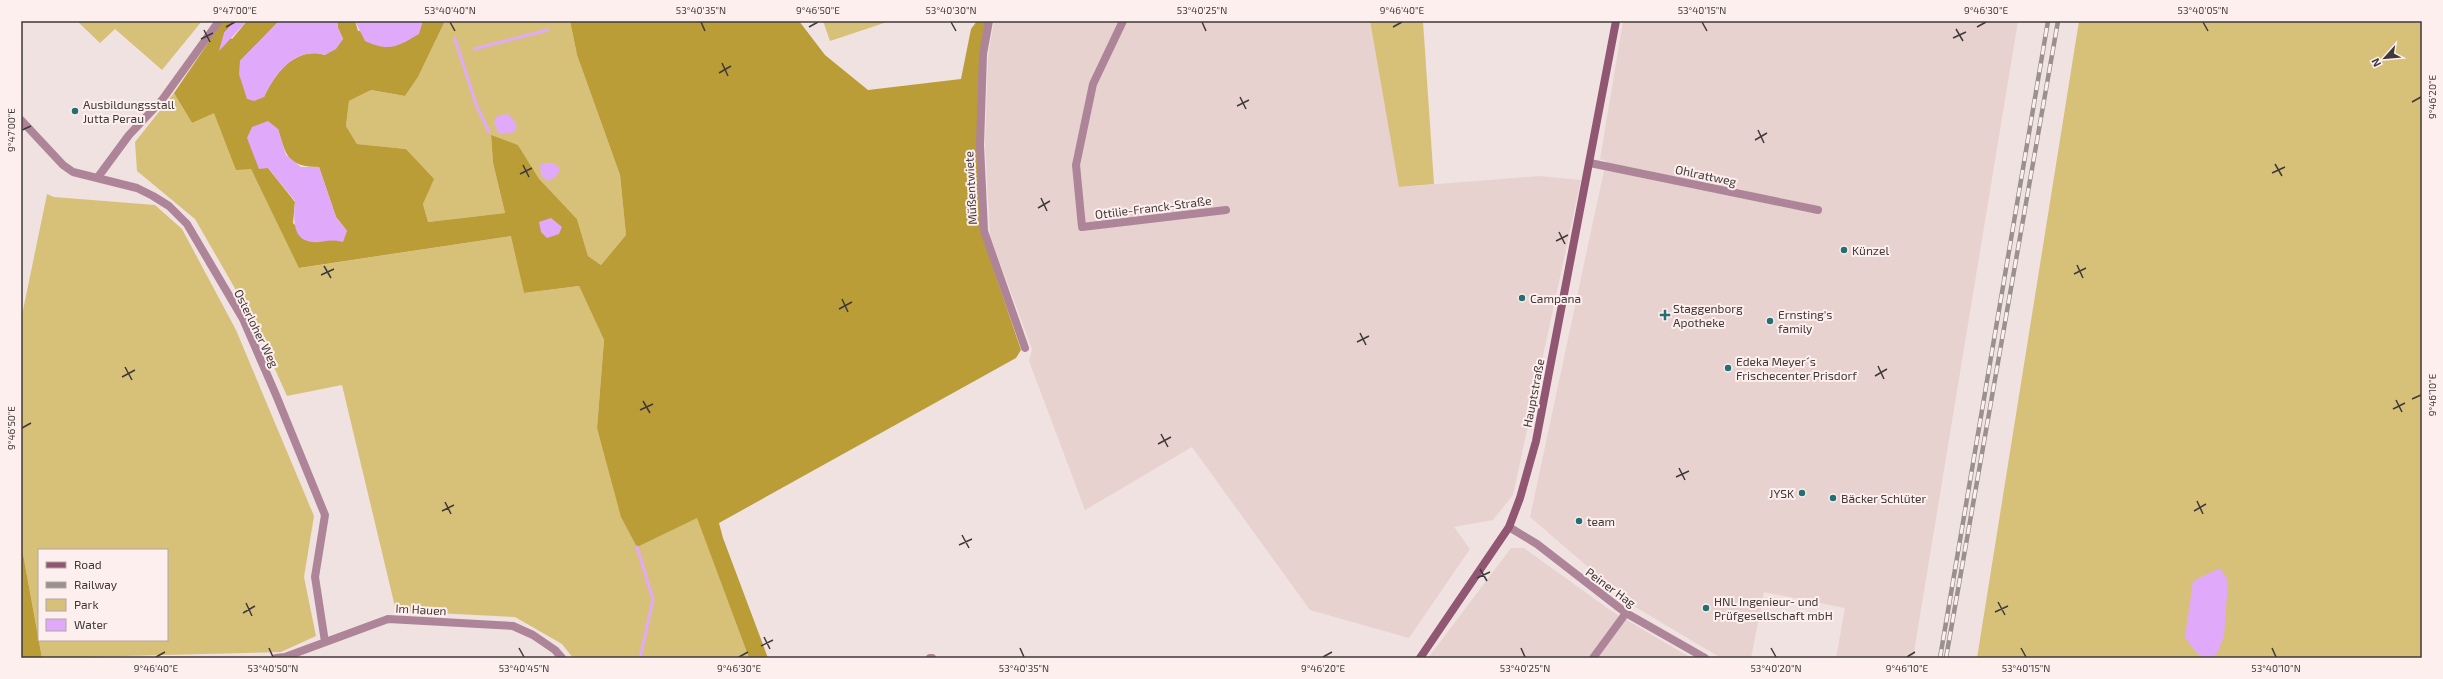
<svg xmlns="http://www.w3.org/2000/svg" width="2443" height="679" font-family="'Exo 2',sans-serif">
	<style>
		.built { fill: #e7d2d0 }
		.green { fill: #d7c179; fill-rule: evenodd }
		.forest { fill: #ba9d36; fill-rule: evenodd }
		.water { fill: #e1a9f9 }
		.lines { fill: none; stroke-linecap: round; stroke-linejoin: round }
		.stream { stroke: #e1a9f9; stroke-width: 3 }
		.street { stroke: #ae8598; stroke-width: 8 }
		.secondary { stroke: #905672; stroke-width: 8 }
		.rail-casing { stroke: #9a9090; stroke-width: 4.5 }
		.rail { stroke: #fdefee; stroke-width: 3; stroke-dasharray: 9; stroke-linecap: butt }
		.ticks { fill: none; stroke: #3f3939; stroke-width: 1.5 }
		.poi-dot { fill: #246f71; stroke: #fdefee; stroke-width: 1.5 }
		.labels { text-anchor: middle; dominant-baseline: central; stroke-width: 4; stroke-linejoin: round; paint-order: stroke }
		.poi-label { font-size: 12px; fill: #3f3939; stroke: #fdefee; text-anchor: start }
		.street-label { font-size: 12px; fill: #3f3939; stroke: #fdefee }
		.neatline { fill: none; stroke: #3f3939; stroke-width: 1.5 }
		.ticks-label { font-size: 10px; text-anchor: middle; fill: #3f3939 }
	</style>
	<rect width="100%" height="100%" fill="#f0e2e1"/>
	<path class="built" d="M994,21H1370L1400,187L1539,176L1581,180L1513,495L1493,520L1454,527L1470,549L1409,638L1310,610L1192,447L1085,510L1029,361L1032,349L990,236L985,146L988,56Z
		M1623,21H2018L1913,658H1836L1845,608L1764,592L1751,658H1721L1632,605L1530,517L1606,161L1600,159Z
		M1511,548H1524L1610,610L1691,658H1428Z"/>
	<path class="green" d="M77,21H202L162,70L115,29L100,43Z
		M445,21H570L577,55L620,175L626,235L601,265L588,256L577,219L539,180L518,145L491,136L493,163L505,213L428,222L423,204L433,179L406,149L357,144L346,126L349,101L371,90L405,96L418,77Z
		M823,21H890L830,41Z
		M1370,21H1423L1434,184L1399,187Z
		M2079,21H2422V658H1977Z
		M174,93L192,123L214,112L224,137L251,169L300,268L512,236L524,293L579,286L604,340L597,428L637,546L697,517L749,658H573L562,644L515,617L396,611L342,385L287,396L252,318L195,219L137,171L135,142Z
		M47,194L54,197L155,205L182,229L236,330L314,516L304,577L316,636L281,652L42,658L23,554H21V320ZM39,550H167V640H39Z"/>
	<path class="forest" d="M223,21H235L224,33L232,39L247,21H279L240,61L264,97C275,73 296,46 325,55L343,39L338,28L337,21H355L358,31L423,21H445L418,77L405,96L371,90L349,101L346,126L357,144L406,149L434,179L423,204L428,222L505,213L493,163L491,135L518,145L539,179L577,219L588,256L601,265L626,235L620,175L577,55L570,21H799L825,55L868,90L961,79L971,29L977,21H986L981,232L1021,350L1016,358L719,523L723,538L768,658H749L697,518L637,547L621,517L597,428L604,340L579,286L524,293L511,236L299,268L251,169L236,170L214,113L192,123L174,93ZM278,129C286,156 288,167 319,167L336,217L347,231L331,239L312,242L293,223L295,202L268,168Z
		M21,554H23L42,658L21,657Z"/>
	<path class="water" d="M235,21H247L219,51L224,33Z
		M279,21H337L338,28L343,39L336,49L325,55C296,46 275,73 264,97L254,101L247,99L239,74L240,61Z
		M355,21H423L419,34C397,47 389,52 365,41Z
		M508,114C514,120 519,124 515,132L499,134L494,123L497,116Z
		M268,121L278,129L286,155L301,167H319L336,217L347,231L343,242C328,238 324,243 312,242C291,240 294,217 295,201L268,168L259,169L247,138L252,127Z
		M545,163H553L560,168L557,176L548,181L541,176L540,165Z
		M551,218L562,227L559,234L547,238L541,232L539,222Z
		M2220,568L2228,581L2224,636L2218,652L2211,658C2197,658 2192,647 2185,637L2193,581Z"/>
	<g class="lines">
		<path class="stream" d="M455,39L476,104L489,132
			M474,49L548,30
			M637,547L653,600L640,658"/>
		<path class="street" d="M989,21L983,54L980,145L984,231L1025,348
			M1123,21L1093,84L1076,165L1082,227L1226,210
			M21,120L63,165L73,172L137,188L153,196L169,206L187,224L243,319L276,395L325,515L315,577L325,642
			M1590,163L1818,210
			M98,177L129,135L162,100L219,21
			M1509,527L1537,544L1626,613L1705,658
			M276,658L285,657L388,619L513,626L533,635L555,650L562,658
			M930,658H932
			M1593,658L1626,613"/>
		<path class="secondary" d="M1420,658L1509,527L1520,498L1536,441L1616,21"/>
		<g class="rail-casing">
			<path id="rail" d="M1940,658L2048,21
				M1946,658L2058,21"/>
		</g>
		<use href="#rail" class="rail"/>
	</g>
	<path class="ticks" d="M450,22L455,31M701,22L705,31M951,22L956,31M1202,22L1206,31M1702,22L1707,31M2203,22L2208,31M226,27L235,22M809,27L818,22M1393,27L1402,22M1977,27L1986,22M1956,29L1963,41M204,30L210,42M1953,38L1966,32M201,39L213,33M722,63L728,76M719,73L731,66M1240,97L1246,109M2412,102L2421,97M1237,106L1249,100M22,130L31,126M1758,130L1764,143M1755,140L1767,133M2275,164L2282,176M523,165L529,177M2272,173L2285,167M520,174L532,168M1041,198L1047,211M1038,208L1050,201M1559,232L1565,244M1556,241L1568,235M2077,265L2083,278M324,266L331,278M2074,274L2086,268M321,275L334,269M842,299L848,312M839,309L852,302M1360,333L1366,345M1357,342L1369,336M1878,366L1884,379M125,367L132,380M1875,376L1887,369M122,377L135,370M2412,399L2421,395M2396,400L2402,412M643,401L650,413M2393,409L2405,403M640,410L653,404M22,428L31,423M1161,434L1168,447M1158,444L1171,437M1679,468L1685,480M1676,477L1689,471M2197,501L2203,514M445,502L451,514M442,511L454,505M2194,511L2206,504M962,535L969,548M959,545L972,539M1480,569L1487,581M1477,578L1490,572M1998,602L2005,615M246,603L252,616M1995,612L2008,606M243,613L255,606M764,637L770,649M761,646L773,640M269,648L273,657M519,648L524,657M1020,648L1024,657M1521,648L1525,657M1771,648L1776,657M2021,648L2026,657M2272,648L2276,657M156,657L165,652M739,657L748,652M1323,657L1332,652M1907,657L1915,652"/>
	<g class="poi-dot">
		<circle cx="75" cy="111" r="4"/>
		<circle cx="1844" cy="250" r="4"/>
		<circle cx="1522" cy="298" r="4"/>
		<path d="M1663 309h4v4h4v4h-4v4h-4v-4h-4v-4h4z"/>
		<circle cx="1770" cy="321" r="4"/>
		<circle cx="1728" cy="368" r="4"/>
		<circle cx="1802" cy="493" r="4"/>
		<circle cx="1833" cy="498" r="4"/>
		<circle cx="1579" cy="521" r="4"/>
		<circle cx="1706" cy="608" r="4"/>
	</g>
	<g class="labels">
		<g class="poi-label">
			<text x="83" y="104">Ausbildungsstall<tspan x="83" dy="14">Jutta Perau</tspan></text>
			<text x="1852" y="250">Künzel</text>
			<text x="1530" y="298">Campana</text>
			<text x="1673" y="308">Staggenborg<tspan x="1673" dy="14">Apotheke</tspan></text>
			<text x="1778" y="314">Ernsting's<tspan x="1778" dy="14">family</tspan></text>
			<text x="1736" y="361">Edeka Meyer´s<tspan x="1736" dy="14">Frischecenter Prisdorf</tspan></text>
			<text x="1794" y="493" text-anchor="end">JYSK</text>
			<text x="1841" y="498">Bäcker Schlüter</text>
			<text x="1587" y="521">team</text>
			<text x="1714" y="601">HNL Ingenieur- und<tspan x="1714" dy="14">Prüfgesellschaft mbH</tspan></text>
		</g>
		<g class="street-label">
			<text transform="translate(1706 175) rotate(12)">Ohlrattweg</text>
			<text transform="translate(970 188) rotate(-93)">Müßentwiete</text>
			<text transform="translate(1153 207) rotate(-7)">Ottilie-Franck-Straße</text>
			<text transform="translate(257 328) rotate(64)">Osterloher Weg</text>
			<text transform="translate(1533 393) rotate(-79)">Hauptstraße</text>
			<text transform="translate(1611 587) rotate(36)">Peiner Hag</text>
			<text transform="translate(421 609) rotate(3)">Im Hauen</text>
		</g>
	</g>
	<rect width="2443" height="679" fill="none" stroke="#fdefee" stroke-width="44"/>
	<rect x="38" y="549" width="130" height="92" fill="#fdefee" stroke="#b1a6a6"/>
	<rect x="46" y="562" width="20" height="6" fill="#905672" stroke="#b1a6a6"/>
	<text x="74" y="569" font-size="12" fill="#3f3939">Road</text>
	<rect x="46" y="582" width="20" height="6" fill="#9a9090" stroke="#b1a6a6"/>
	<text x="74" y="589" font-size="12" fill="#3f3939">Railway</text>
	<rect x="46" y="599" width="20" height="12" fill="#d7c179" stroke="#b1a6a6"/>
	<text x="74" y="609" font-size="12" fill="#3f3939">Park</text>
	<rect x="46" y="619" width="20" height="12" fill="#e1a9f9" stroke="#b1a6a6"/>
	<text x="74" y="629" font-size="12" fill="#3f3939">Water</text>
	<g transform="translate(2385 58) rotate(243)" stroke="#fdefee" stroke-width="3" paint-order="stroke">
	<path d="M0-3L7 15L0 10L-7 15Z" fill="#3f3939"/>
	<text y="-6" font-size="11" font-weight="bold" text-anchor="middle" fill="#3f3939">N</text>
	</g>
	<rect x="22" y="22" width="2399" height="635" class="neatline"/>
	<g class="ticks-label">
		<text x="235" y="14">9°47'00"E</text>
		<text x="450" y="14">53°40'40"N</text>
		<text x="701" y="14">53°40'35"N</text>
		<text x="818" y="14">9°46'50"E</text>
		<text x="951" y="14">53°40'30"N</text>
		<text x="1202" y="14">53°40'25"N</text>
		<text x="1402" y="14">9°46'40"E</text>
		<text x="1702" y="14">53°40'15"N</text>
		<text x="1986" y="14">9°46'30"E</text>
		<text x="2203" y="14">53°40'05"N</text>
		<text transform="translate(2432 97) rotate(-90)" y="4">9°46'20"E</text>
		<text transform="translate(11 130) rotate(-90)" y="4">9°47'00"E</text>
		<text transform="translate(2432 395) rotate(-90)" y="4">9°46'10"E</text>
		<text transform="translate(11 428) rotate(-90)" y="4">9°46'50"E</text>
		<text x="156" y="672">9°46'40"E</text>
		<text x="273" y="672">53°40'50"N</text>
		<text x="524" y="672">53°40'45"N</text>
		<text x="739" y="672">9°46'30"E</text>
		<text x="1024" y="672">53°40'35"N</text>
		<text x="1323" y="672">9°46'20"E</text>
		<text x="1525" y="672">53°40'25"N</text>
		<text x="1776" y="672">53°40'20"N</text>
		<text x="1907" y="672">9°46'10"E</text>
		<text x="2026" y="672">53°40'15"N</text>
		<text x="2276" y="672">53°40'10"N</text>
	</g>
</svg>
